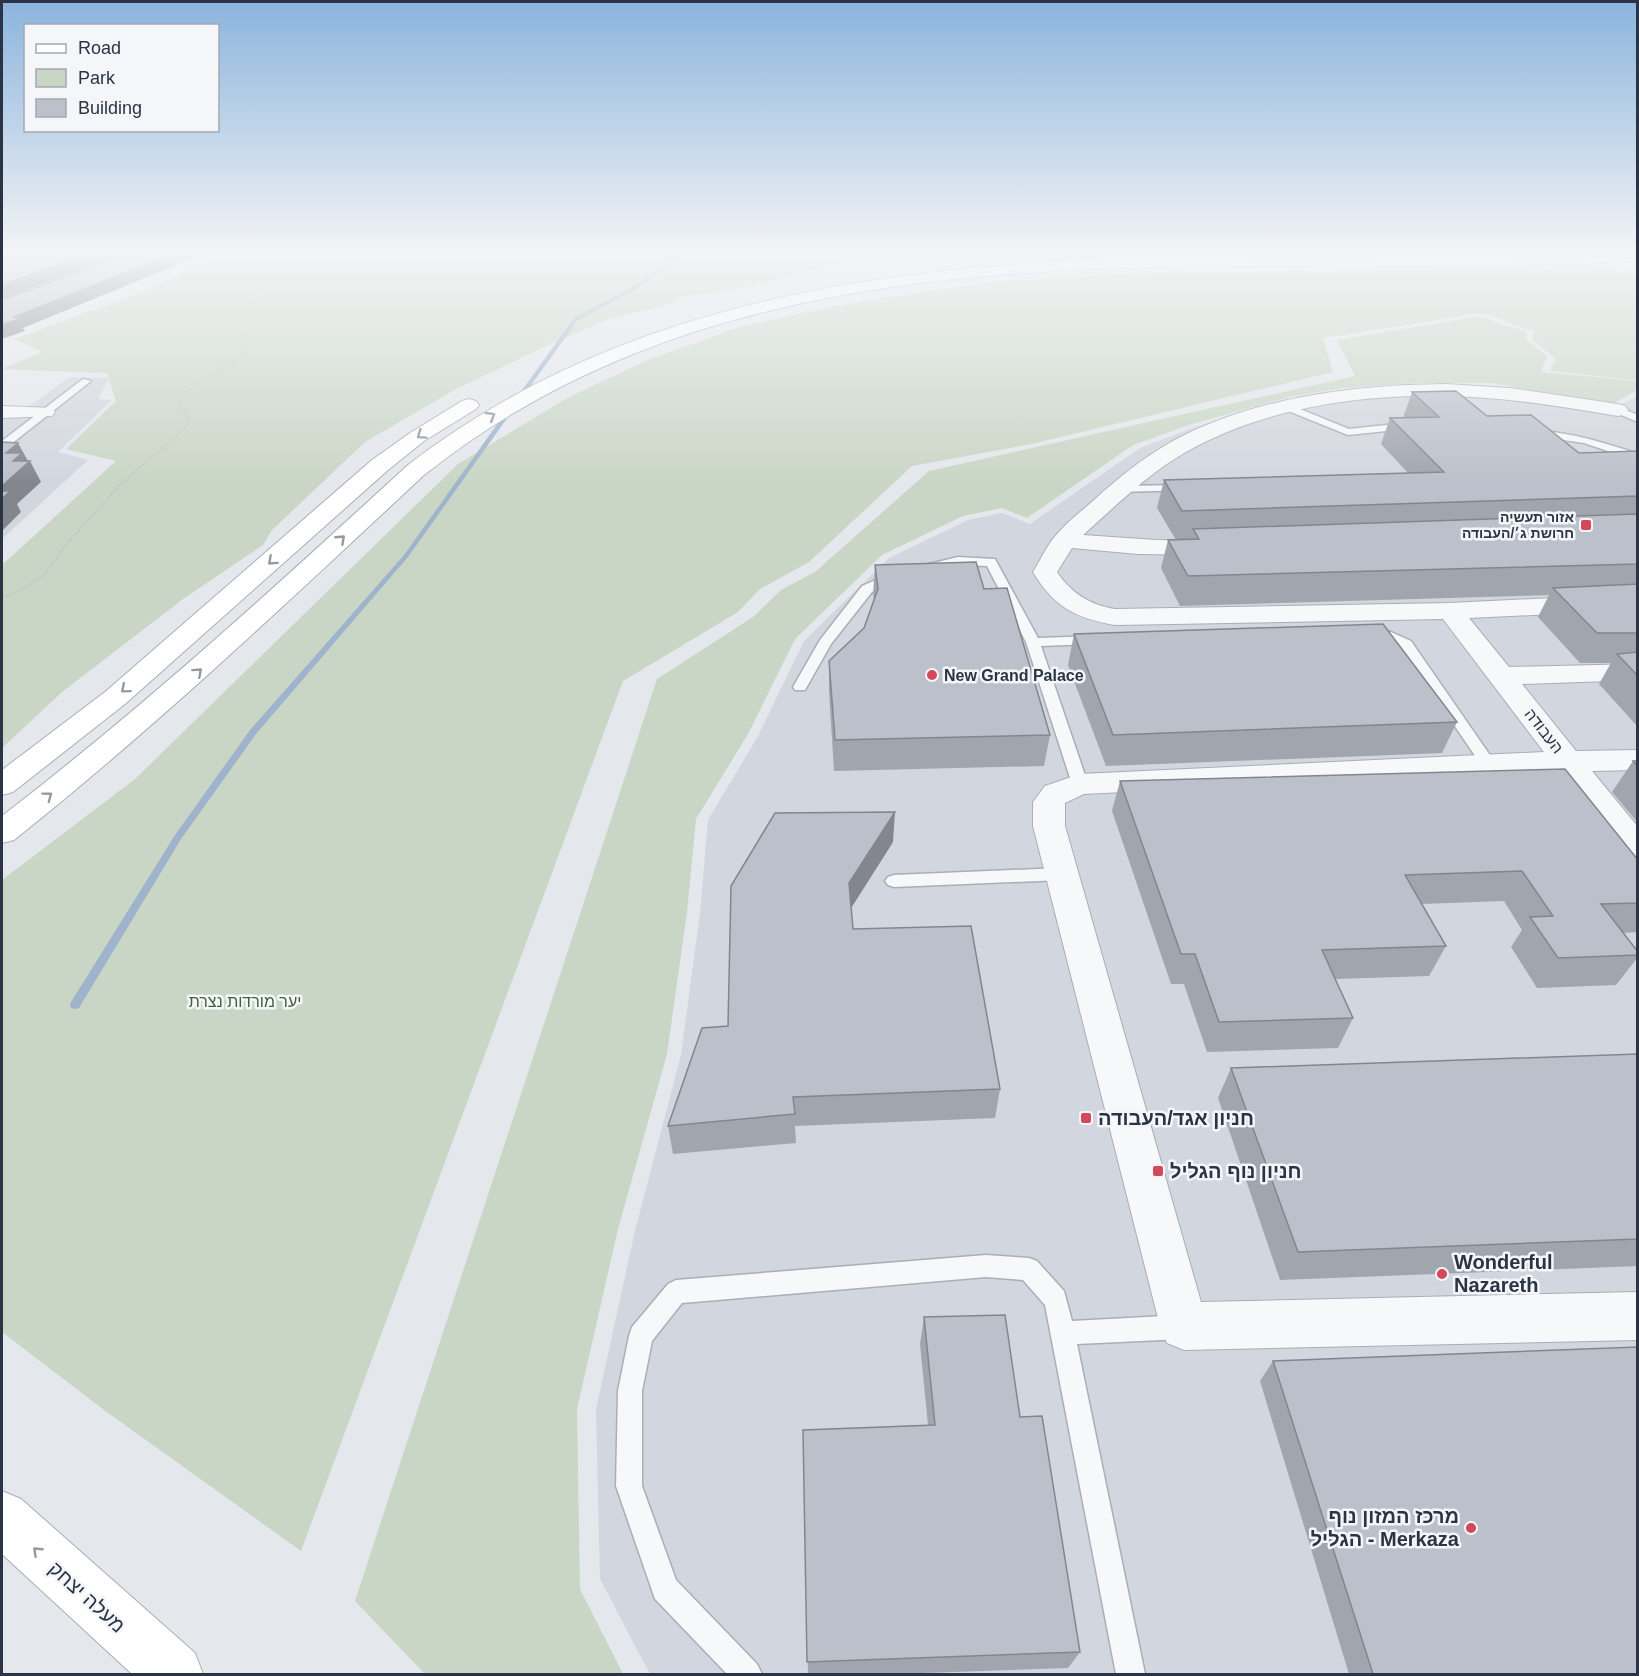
<svg xmlns="http://www.w3.org/2000/svg" width="1639" height="1676" font-family="Helvetica,'Noto Sans Hebrew',sans-serif">
	<style>
		.built { fill: #d2d6de }
		.green { fill: #c9d6c5 }
		.lines { fill: none; stroke-linecap: round; stroke-linejoin: round }
		.stream { fill: #9fb4cc; fill-rule: evenodd }
		.lane-casing { stroke: #a9aeb7; stroke-width: 3 }
		.street-casing { stroke: #a9aeb7; stroke-width: 2 }
		.secondary-casing { stroke: #a9aeb7; stroke-width: 2 }
		.path { stroke: #c2c5cb; stroke-width: 2; stroke-dasharray: 2 2; stroke-linecap: butt }
		.lane { fill: #f7f8fa; fill-rule: evenodd }
		.street { fill: #f7f8fa; fill-rule: evenodd }
		.secondary { fill: #fff; fill-rule: evenodd }
		.wall { fill: #a1a5ae }
		.shaded-wall { fill: #83868d }
		.building { fill: #bbc0ca; stroke: #83868d; stroke-width: 1.5 }
		.oneway { stroke: #959aa2 }
		.poi-dot { fill: #d1495b; stroke: #f4f6f9; stroke-width: 2 }
		.labels { text-anchor: middle; dominant-baseline: central; stroke-width: 5; stroke-linejoin: round; paint-order: stroke }
		.far-poi-label { font-size: 14px; font-weight: bold; fill: #2b3445; stroke: #f4f6f9; text-anchor: end }
		.poi-label { font-size: 16px; font-weight: bold; fill: #2b3445; stroke: #f4f6f9; text-anchor: start }
		.street-label { font-size: 16px; fill: #2b3445; stroke: #f4f6f9 }
		.park-label { font-size: 16px; fill: #3f6138; stroke: #f4f6f9 }
		.near-poi-label { font-size: 20px; font-weight: bold; fill: #2b3445; stroke: #f4f6f9; text-anchor: start }
		.near-street-label { font-size: 20px; fill: #2b3445; stroke: #f4f6f9 }
	</style>
	<rect width="100%" height="100%" fill="#e4e7ec"/>
	<path class="built" d="M70,377L109,378L98,399L112,400L58,452L88,460L2,539V416H15Z
		M1420,386H1492L1617,407L1637,396V1674H650L600,1579L596,1409L635,1231L681,1055L700,913L708,820L758,736L804,641L889,558L968,520L1002,513L1030,524L1140,448L1198,426L1294,400Z"/>
	<path class="green" d="M232,250H940L900,253L834,265L720,293L683,296L664,306L612,318L546,346L456,389L365,442L272,530L263,545L183,599L62,692L2,748V565L116,461L66,449L116,401L107,373L2,369L42,352L15,339L157,286L199,264Z
		M1604,268L1637,273V380L1550,371L1556,359L1532,340L1534,331C1503,324 1491,306 1457,317L1323,338L1333,372L1031,444L912,466L809,562L760,589L738,612L623,681L301,1551L104,1410L2,1332V880L135,779L458,464L569,397L650,359L737,328L807,312L862,301L999,281L1164,272Z
		M1481,316L1502,325L1527,331L1526,340L1547,356L1541,372L1637,381V390L1612,404L1491,383H1417L1343,388L1289,397L1192,424L1133,445L1027,518L1002,508L963,516L882,555L795,639L748,734L696,819L687,912L667,1054L618,1229L577,1409L580,1589L623,1674H425L355,1601L657,679L753,617L781,590L815,572L929,471L1355,376L1337,340Z"/>
	<g class="lines">
		<path class="stream" d="M687,250H691L633,291L578,320L519,402H515V400L574,318L629,289Z
			M503,416L508,417L408,557L256,734L181,839L79,1008L75,1009L71,1008L70,1005L71,1002L175,835L250,730L404,555Z"/>
		<g class="lane-casing">
			<path id="lane" d="M83,379L91,381L6,448L2,449V441Z
				M1290,405L1349,429L1396,424L1401,427L1396,430L1348,435L1286,410V406Z
				M1618,407L1638,415V422L1614,412L1613,410Z
				M1532,430C1569,432 1603,442 1638,454V461L1584,443L1528,435L1527,433Z
				M1183,485L1189,488L1187,490L1121,492L1115,489L1121,486Z
				M958,557L995,559L1038,638L1095,636L1102,640L1095,644L1041,646L1088,784L1086,788H1074L1072,784L1026,642L987,566L958,565L933,571L927,567L929,564Z
				M894,572L900,576L898,579L872,592L831,644L805,690H795L793,687L820,640L862,586Z
				M1373,628L1391,632L1411,641L1494,761L1497,765L1494,769H1484L1401,647L1368,635L1366,632Z
				M1062,868L1068,870L1071,874L1068,878L1062,880L894,887L888,885L885,881L888,877L894,875Z
				M986,1255L1029,1258L1037,1261L1064,1291L1072,1321L1183,1315L1191,1319L1195,1327L1191,1335L1183,1339L1077,1344L1145,1674H1116L1045,1305L1023,1280L986,1277L682,1303L652,1341L642,1391V1486L676,1580L757,1664L762,1674H727L655,1599L616,1486L618,1391L629,1336L632,1327L668,1284L676,1280Z"/>
		</g>
		<g class="street-casing">
			<path id="street" d="M1446,384L1510,388L1618,404L1625,406L1628,410L1625,414L1618,416C1575,409 1531,401 1487,398C1387,390 1274,402 1186,452C1147,474 1116,506 1083,535L1156,540L1210,541L1219,543L1222,548L1219,553L1210,555L1138,554L1072,548L1057,572C1071,593 1090,605 1115,609L1450,603L1638,594V610L1469,618L1509,667L1638,664V680L1522,684L1576,751L1638,750V770L1592,771L1638,827V863L1626,859L1559,771L1084,794L1065,803V826L1201,1302L1638,1292V1340L1184,1350L1167,1343L1160,1326L1033,826V802L1045,786L1080,774L1544,752L1443,619L1115,625C1075,618 1054,607 1033,572C1041,559 1047,545 1057,534C1068,521 1082,511 1094,500C1118,478 1143,458 1171,442C1254,397 1353,385 1446,384Z
				M2,406L52,408L55,412L52,416L2,418Z"/>
		</g>
		<g class="secondary-casing">
			<path id="secondary" d="M1638,251V261L1579,264C1190,277 750,215 424,475C290,600 157,726 14,840L2,843V816C144,707 276,586 408,465C667,265 1004,256 1318,256C1425,256 1531,259 1638,251Z
				M469,399L476,401L479,405L476,409L424,441L388,470L125,704L13,792L2,795V770L105,692L372,460L410,433L462,401Z
				M2,1491L21,1499L195,1653L203,1674H132L2,1554Z"/>
		</g>
		<path class="path" d="M2,598L25,588L45,574L65,546L121,484L187,426L190,417L180,406V398L194,385L242,357L247,346L240,317L280,270L306,250"/>
		<use href="#lane" class="lane"/>
		<use href="#street" class="street"/>
		<use href="#secondary" class="secondary"/>
	</g>
	<path class="wall" d="M1412,392L1487,416L1579,453L1638,451V727L1599,684L1611,663H1580L1538,617L1549,595L1180,606L1161,568L1168,540H1176L1157,508L1164,480L1408,473L1381,444L1390,418H1403Z
		M875,565L984,589L1050,735L1044,766L834,771L829,691V661L864,628L874,599L873,594Z
		M1074,634L1457,722L1442,753L1106,766L1068,665Z
		M1633,761H1638V823L1612,792Z
		M1120,781L1638,860V932L1623,933L1638,952V957L1616,985L1537,988L1511,947L1522,930L1504,901L1422,904L1446,946L1429,976L1335,979L1353,1018L1338,1048L1207,1052L1184,984H1171L1112,811Z
		M893,842L851,908L853,929L1000,1089L995,1118L795,1126L796,1143L673,1154L668,1126L728,1026Z
		M1638,1054V1266L1280,1280L1218,1098L1231,1068Z
		M924,1317L1020,1417L1080,1652L1068,1668L894,1674H808L803,1430L928,1425L920,1344Z
		M1273,1361L1638,1674H1349L1260,1381Z"/>
	<path class="shaded-wall" d="M2,250H9L2,253Z
		M101,250H137L2,299V285Z
		M182,250H211L203,254L23,328L25,331L2,339V325L14,317Z
		M18,443L29,463L30,461L41,482L17,504L21,512L2,531V486L6,453Z
		M895,812L893,842L848,913L849,883Z"/>
	<path class="building" d="M11,250H101L2,285V253Z
		M141,250H182L14,317L19,319L2,325V300Z
		M1456,391L1487,416L1531,415L1579,453L1638,451V496L1182,511L1164,480L1444,472L1390,418L1439,417L1412,392Z
		M2,442L18,443L6,453H22L13,461H30L2,486Z
		M2,491H10L2,499Z
		M1638,514V564L1188,576L1168,540L1199,539L1193,529Z
		M976,562L984,589L1007,588L1050,735L835,740L829,661L864,628L878,589L875,565Z
		M1638,584V633H1597L1553,588Z
		M1383,624L1457,722L1113,735L1074,634Z
		M1638,652V676L1617,654Z
		M1633,761H1638V767Z
		M1565,769L1638,860V903L1601,904L1638,952V955L1558,958L1530,917L1553,916L1522,871L1405,875L1446,946L1322,950L1353,1018L1219,1022L1195,954H1181L1120,781Z
		M895,812L849,883L853,929L971,926L1000,1089L793,1097L795,1114L668,1126L702,1028L728,1026L731,886L775,813Z
		M1638,1054V1239L1298,1252L1231,1068Z
		M1005,1315L1020,1417L1042,1416L1080,1652L807,1662L803,1430L935,1425L924,1317Z
		M1638,1347V1674H1373L1273,1361Z"/>
	<defs><path id="oneway-chevron" d="M-2-3.5L2.5 0L-2 3.5" fill="none" stroke-width="1.6" stroke-linecap="round" stroke-linejoin="round" transform="scale(1.5)"/></defs>
	<g class="oneway">
		<use href="#oneway-chevron" transform="translate(491 416) rotate(-31)"/>
		<use href="#oneway-chevron" transform="translate(421 435) rotate(146)"/>
		<use href="#oneway-chevron" transform="translate(341 539) rotate(-43)"/>
		<use href="#oneway-chevron" transform="translate(272 561) rotate(138)"/>
		<use href="#oneway-chevron" transform="translate(198 672) rotate(-42)"/>
		<use href="#oneway-chevron" transform="translate(125 689) rotate(140)"/>
		<use href="#oneway-chevron" transform="translate(48 796) rotate(-37)"/>
		<use href="#oneway-chevron" transform="translate(37 1551) rotate(-137)"/>
	</g>
	<linearGradient id="sky" x2="0" y2="1"><stop stop-color="#8bb4dd"/><stop offset="0.52" stop-color="#f3f4f6"/><stop offset="1" stop-color="#f3f4f6" stop-opacity="0"/></linearGradient>
	<rect width="1639" height="484" fill="url(#sky)"/>
	<g class="poi-dot">
		<rect x="1580" y="519" width="12" height="12" rx="3"/>
		<circle cx="932" cy="675" r="6"/>
		<rect x="1080" y="1112" width="12" height="12" rx="3"/>
		<rect x="1152" y="1165" width="12" height="12" rx="3"/>
		<circle cx="1442" cy="1274" r="6"/>
		<circle cx="1471" cy="1528" r="6"/>
	</g>
	<g class="labels">
		<g class="far-poi-label">
			<text x="1574" y="517">אזור תעשיה<tspan x="1574" dy="16">חרושת ג׳/העבודה</tspan></text>
		</g>
		<g class="poi-label">
			<text x="944" y="675">New Grand Palace</text>
		</g>
		<g class="street-label">
			<text transform="translate(1544 731) rotate(52)">העבודה</text>
		</g>
		<g class="park-label">
			<text x="245" y="1001">יער מורדות נצרת</text>
		</g>
		<g class="near-poi-label">
			<text x="1098" y="1118">חניון אגד/העבודה</text>
			<text x="1170" y="1171">חניון נוף הגליל</text>
			<text x="1454" y="1262">Wonderful<tspan x="1454" dy="23">Nazareth</tspan></text>
			<text x="1459" y="1516" text-anchor="end">מרכז המזון נוף<tspan x="1459" dy="23">הגליל - Merkaza</tspan></text>
		</g>
		<g class="near-street-label">
			<text transform="translate(87 1597) rotate(42)">מעלה יצחק</text>
		</g>
	</g>
	<rect width="1639" height="1676" fill="none" stroke="#2b3445" stroke-width="6"/>
	<rect x="24" y="24" width="195" height="108" fill="#f4f6f9" stroke="#a4a8b1" stroke-width="1.5"/>
	<rect x="36" y="44" width="30" height="9" fill="#ffffff" stroke="#a4a8b1" stroke-width="1.5"/>
	<text x="78" y="54" font-size="18" fill="#2b3445">Road</text>
	<rect x="36" y="69" width="30" height="18" fill="#c9d6c5" stroke="#a4a8b1" stroke-width="1.5"/>
	<text x="78" y="84" font-size="18" fill="#2b3445">Park</text>
	<rect x="36" y="99" width="30" height="18" fill="#bbc0ca" stroke="#a4a8b1" stroke-width="1.5"/>
	<text x="78" y="114" font-size="18" fill="#2b3445">Building</text>
</svg>
